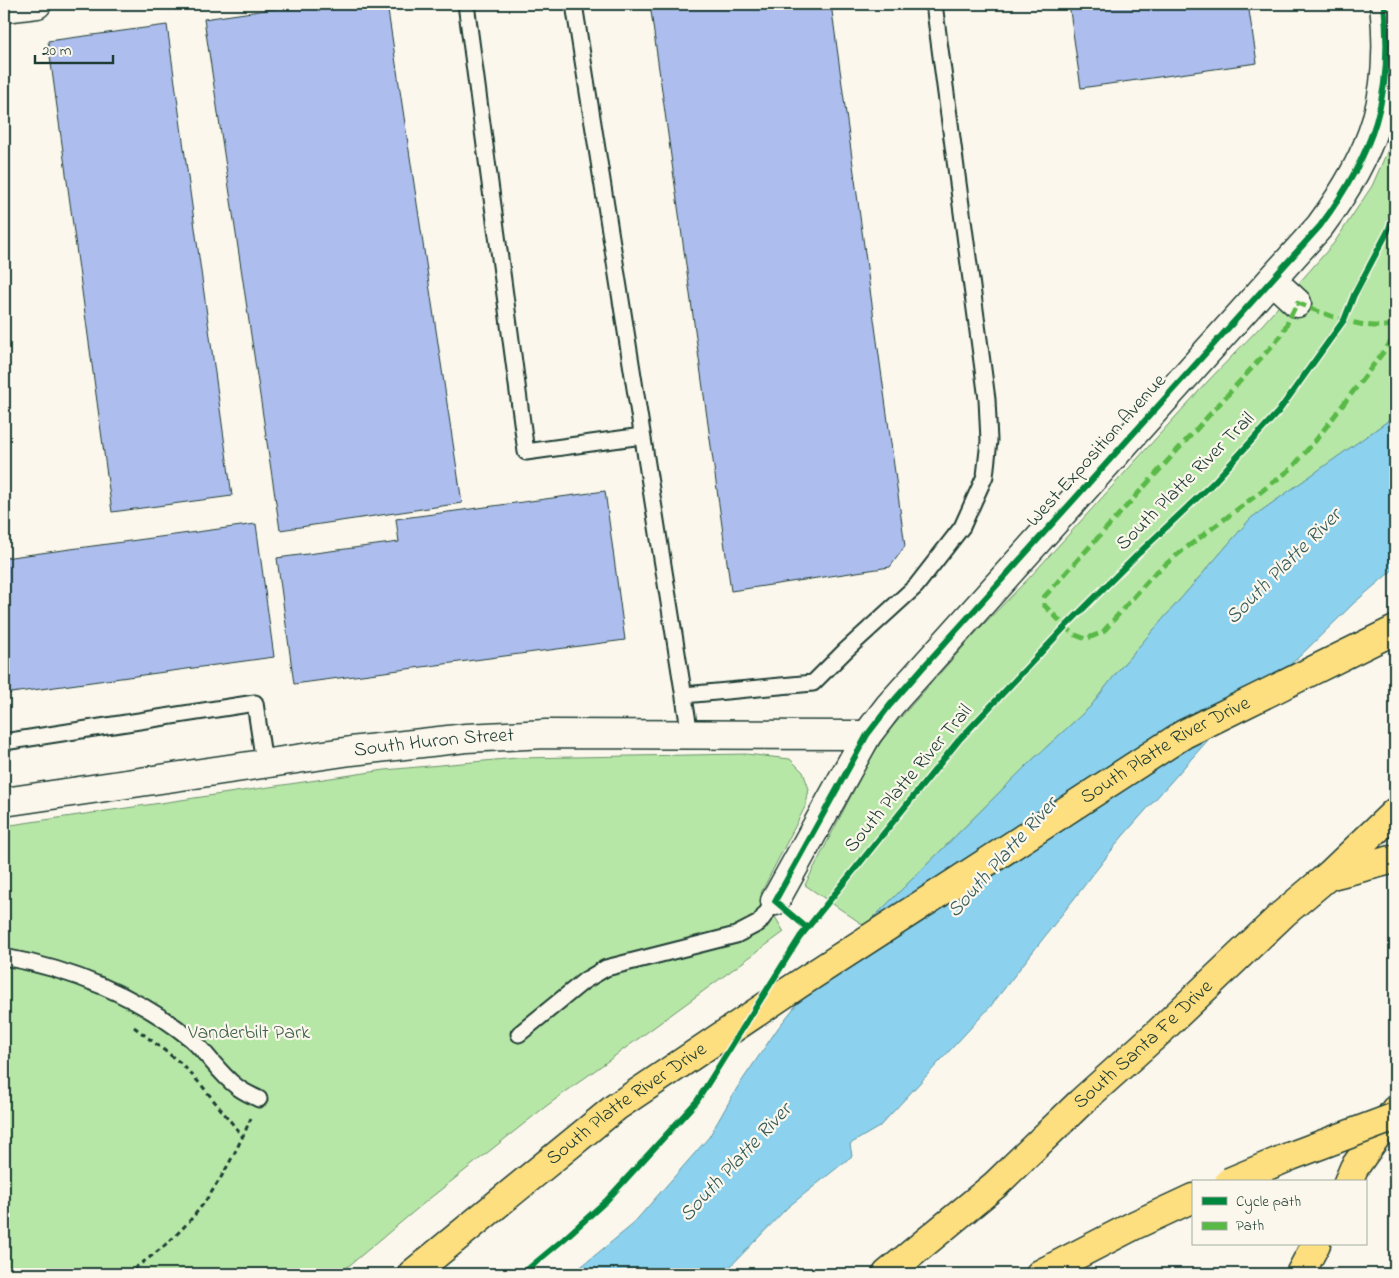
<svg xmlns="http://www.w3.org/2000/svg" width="1399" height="1278" font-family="'Indie Flower',sans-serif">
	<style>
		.green { fill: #b7e7a6; stroke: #6b926d }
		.water { fill: #8cd2ee; stroke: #6096a4 }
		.building { fill: #adbeee; stroke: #1f3d34 }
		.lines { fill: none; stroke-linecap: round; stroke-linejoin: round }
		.service-casing { stroke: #1f3d34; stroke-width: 19 }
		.minor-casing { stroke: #1f3d34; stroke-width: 31 }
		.tertiary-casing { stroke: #1f3d34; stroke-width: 31 }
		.primary-casing { stroke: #1f3d34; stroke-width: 31 }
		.trunk-casing { stroke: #1f3d34; stroke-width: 31 }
		.motorway-casing { stroke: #1f3d34; stroke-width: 31 }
		.path { stroke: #1f3d34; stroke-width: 3; stroke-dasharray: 5 4; stroke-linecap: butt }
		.service { stroke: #fbf7ec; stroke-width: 15 }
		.minor { stroke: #fbf7ec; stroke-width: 28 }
		.tertiary { stroke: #fbf7ec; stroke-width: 28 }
		.primary { stroke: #fedf80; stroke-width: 28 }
		.trunk { stroke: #fedf80; stroke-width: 28 }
		.motorway { stroke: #fedf80; stroke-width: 28 }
		.motorway-bridge-casing { stroke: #1f3d34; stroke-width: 31; stroke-linecap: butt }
		.motorway-bridge { stroke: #fedf80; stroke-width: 28 }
		.quiet { stroke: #58b947; stroke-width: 5; stroke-dasharray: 10 5; stroke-linecap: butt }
		.cycleway-casing { stroke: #fbf7ec; stroke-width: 9 }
		.cycleway { stroke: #00873e; stroke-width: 6 }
		.labels { text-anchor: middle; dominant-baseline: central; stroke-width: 4.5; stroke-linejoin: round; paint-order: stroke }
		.street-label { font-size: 20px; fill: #1f3d34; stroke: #fbf7ec }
		.park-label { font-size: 20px; fill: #3d5f4b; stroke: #fbf7ec }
		.water-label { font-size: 21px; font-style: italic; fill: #355b59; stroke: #fbf7ec }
	</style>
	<rect width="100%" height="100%" fill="#fbf7ec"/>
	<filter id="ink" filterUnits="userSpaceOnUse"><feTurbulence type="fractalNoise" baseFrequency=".02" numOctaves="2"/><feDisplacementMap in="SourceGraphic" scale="10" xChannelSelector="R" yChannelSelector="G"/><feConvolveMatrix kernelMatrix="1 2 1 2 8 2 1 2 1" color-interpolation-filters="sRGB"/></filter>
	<g filter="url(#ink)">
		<path class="green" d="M1395,134V416L1251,518L1122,666L1090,707L1029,763L865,926L805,885L869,761L886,734L981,627L1030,577L1208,381L1263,324L1334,243L1372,186Z
			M746,754L790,759L803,772L809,789L806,805L761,893L784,932L545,1107L429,1199L339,1274H4V826L385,770L517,758Z"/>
		<path class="water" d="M1395,416V568L1354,603L1301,655L1216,731L1122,837L990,1007L879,1127L850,1144L852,1156L788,1207L723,1274H572L631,1226L709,1137L737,1088L778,1028L823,971L865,926L1029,763L1090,707L1122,666L1251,518Z"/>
		<path class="building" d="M307,4H387L462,503L280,530L204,19Z
			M650,4H831L905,546L890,567L731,591Z
			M1069,4H1248L1257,63L1081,88Z
			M167,25L232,496L112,512L48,41Z
			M605,491L625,640L294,684L277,558L399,542L396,519Z
			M256,524L274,657L4,694V558Z"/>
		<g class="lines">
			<g class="service-casing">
				<path id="service" d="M466,4L526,452L642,436
					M574,4L690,735
					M684,695L813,683L845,651L916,586L962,527L985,476L989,441L987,399L934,4
					M4,742L255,703L264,763
					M4,957C71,969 138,996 191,1039C207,1053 219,1073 236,1086C243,1092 251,1095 259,1099
					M519,1034L584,981L606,968L736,935L759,923L775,901"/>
			</g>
			<g class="minor-casing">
				<g id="minor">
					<path d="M1272,280L1297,303"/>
					<path id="s1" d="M4,802L351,751L466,738L546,734L867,735"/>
					<path d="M775,901L867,735L890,705L1320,226C1374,153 1394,95 1384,4"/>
				</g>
			</g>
			<g class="tertiary-casing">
				<path id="tertiary" d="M4,8L37,4"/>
			</g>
			<g class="primary-casing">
				<g id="primary">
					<path id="s2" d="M887,1274L995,1185L1081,1102L1159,1032L1284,913L1328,876L1395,812"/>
				</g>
			</g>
			<g class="trunk-casing">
				<g id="trunk">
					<path id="s3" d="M412,1274L616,1107L799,984L1184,734L1395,630"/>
				</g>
			</g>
			<g class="motorway-casing">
				<path id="motorway" d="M1328,876L1395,859
					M1348,1182L1354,1168L1395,1110
					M1040,1274L1135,1225L1193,1198
					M1300,1274L1316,1244"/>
			</g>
			<path class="path" d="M134,1027L182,1064L203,1087L243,1137
				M127,1274C140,1264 154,1255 166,1244C205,1211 231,1164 251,1118"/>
			<use href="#service" class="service"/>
			<use href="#minor" class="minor"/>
			<use href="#tertiary" class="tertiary"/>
			<use href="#primary" class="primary"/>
			<use href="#trunk" class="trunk"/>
			<use href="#motorway" class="motorway"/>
			<g class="motorway-bridge-casing">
				<path id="motorway-bridge" d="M1229,1182L1291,1156L1395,1117"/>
			</g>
			<use href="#motorway-bridge" class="motorway-bridge"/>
			<path class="quiet" d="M1392,325L1394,338L1316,440L1291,469L1178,554L1153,575L1103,632L1086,639L1073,634L1044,605V597L1281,336L1297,303C1323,313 1368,333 1395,324"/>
			<g class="cycleway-casing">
				<path id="cycleway" d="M807,928L775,901L867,735L890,705L926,664L1320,226C1374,153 1394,95 1384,4
					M522,1274L564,1239L606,1201L697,1101L800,937L959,740L1065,627L1139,553L1213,483L1278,412L1344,320L1354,295L1388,231L1395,212"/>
			</g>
			<use href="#cycleway" class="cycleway"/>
		</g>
	</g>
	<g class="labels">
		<g class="street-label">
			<text transform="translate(1097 451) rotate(-48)">West Exposition Avenue</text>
			<text transform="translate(1186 482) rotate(-45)">South Platte River Trail</text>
			<text stroke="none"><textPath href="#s1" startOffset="434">South Huron Street</textPath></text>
			<text stroke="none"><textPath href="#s3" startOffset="919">South Platte River Drive</textPath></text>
			<text transform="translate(909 779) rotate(-50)">South Platte River Trail</text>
			<text stroke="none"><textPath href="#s2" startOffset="344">South Santa Fe Drive</textPath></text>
			<text stroke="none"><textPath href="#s3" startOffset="274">South Platte River Drive</textPath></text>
		</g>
		<g class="park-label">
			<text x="249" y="1033">Vanderbilt Park</text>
		</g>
		<g class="water-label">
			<text transform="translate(1284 567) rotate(-45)">South Platte River</text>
			<text transform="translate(1003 858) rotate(-48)">South Platte River</text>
			<text transform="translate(736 1163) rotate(-47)">South Platte River</text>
		</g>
	</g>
	<rect width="1399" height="1278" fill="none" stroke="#fbf7ec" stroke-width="20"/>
	<rect x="10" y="10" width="1379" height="1258" fill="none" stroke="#1f3d34" stroke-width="2" filter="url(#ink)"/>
	<rect x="1192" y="1180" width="175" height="65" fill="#fbf7ec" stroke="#a3ada2"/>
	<rect x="1202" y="1197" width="25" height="8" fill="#00873e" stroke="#a3ada2"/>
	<text x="1236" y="1206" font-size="15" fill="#1f3d34">Cycle path</text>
	<rect x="1202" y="1222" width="25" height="8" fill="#58b947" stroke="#a3ada2"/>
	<text x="1236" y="1230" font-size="15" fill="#1f3d34">Path</text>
	<path d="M35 55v8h78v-8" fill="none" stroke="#1f3d34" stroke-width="2.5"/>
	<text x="42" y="55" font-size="15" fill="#1f3d34" stroke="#fbf7ec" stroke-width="4" paint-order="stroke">20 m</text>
</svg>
